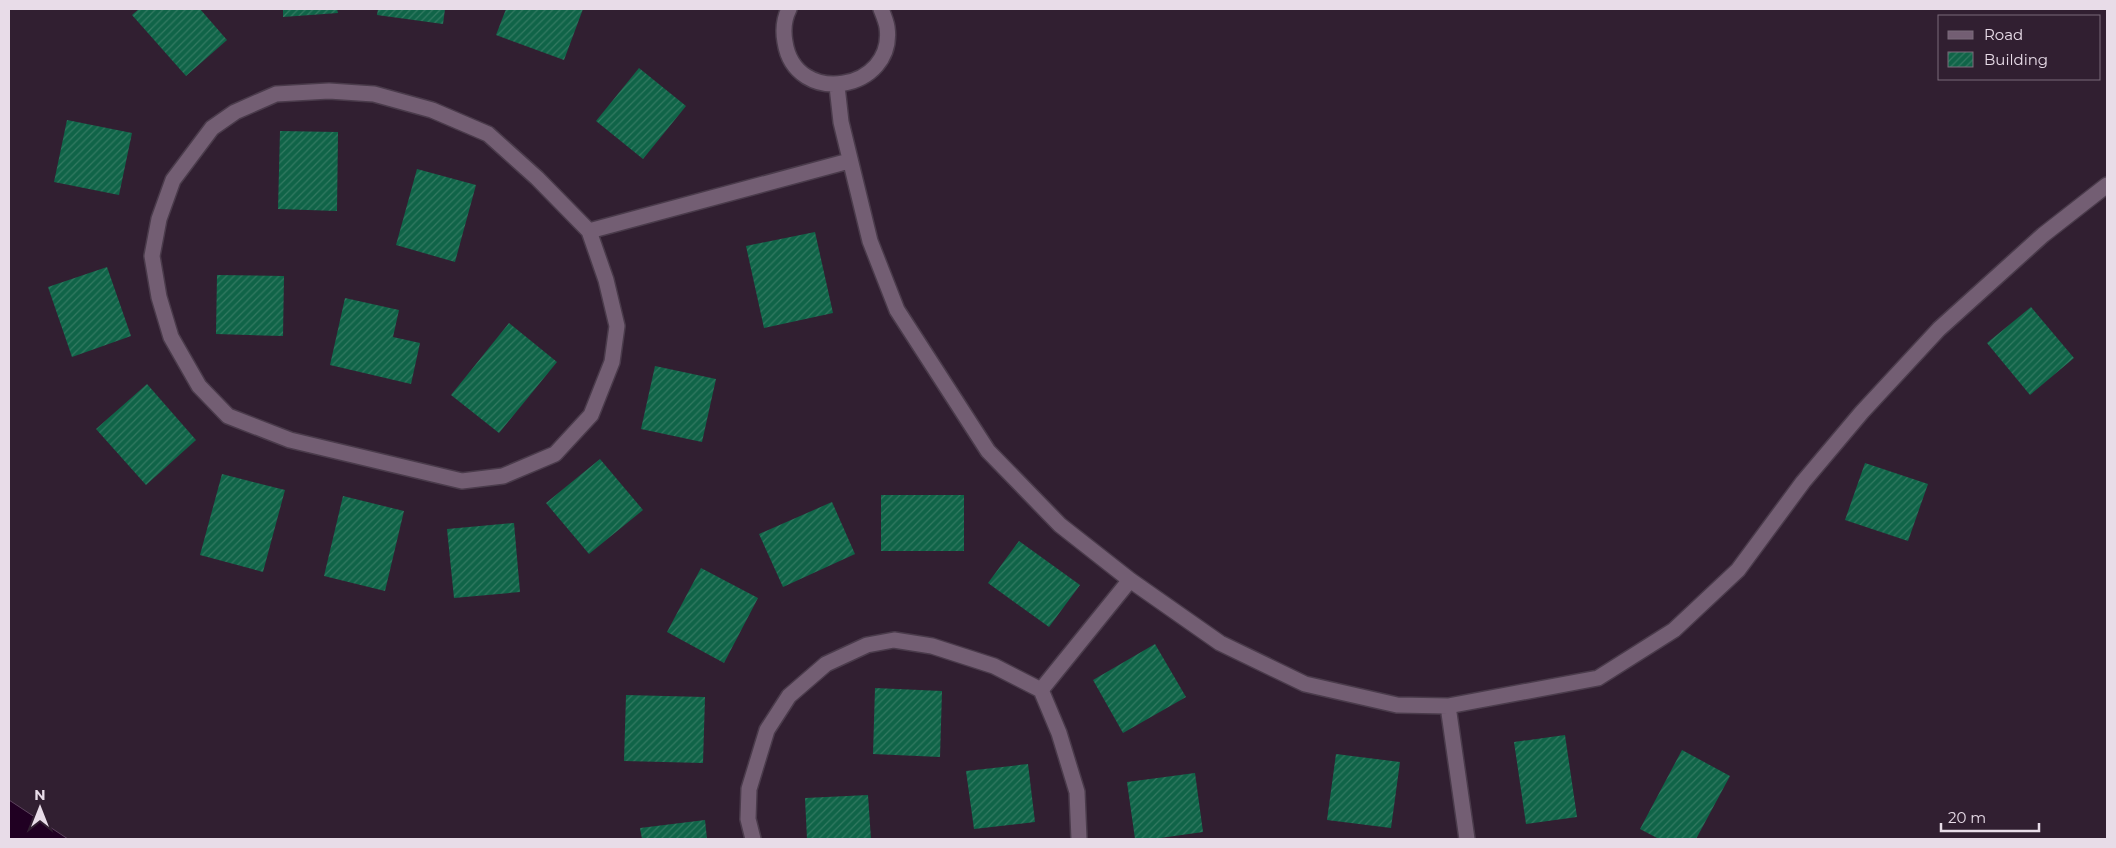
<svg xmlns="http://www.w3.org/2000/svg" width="2116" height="848" font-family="Montserrat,sans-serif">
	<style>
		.water { fill: #200022; stroke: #5c425d }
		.building { fill: url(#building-hatch) }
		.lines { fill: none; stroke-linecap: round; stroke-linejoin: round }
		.minor-casing { stroke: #4a3b4b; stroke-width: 18 }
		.minor { stroke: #735e73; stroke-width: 15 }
	</style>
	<defs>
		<pattern id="building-hatch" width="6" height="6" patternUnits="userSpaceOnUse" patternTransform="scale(1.25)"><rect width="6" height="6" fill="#106448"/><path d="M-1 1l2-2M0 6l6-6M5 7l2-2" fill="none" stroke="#337a62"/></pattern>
	</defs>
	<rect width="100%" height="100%" fill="#311f31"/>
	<path class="water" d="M9,800L68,839H9Z"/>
	<path class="building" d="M139,9H200L227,40L186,76L132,15Z
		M283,9H337L338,13L283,17Z
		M378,9H445L443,24L377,15Z
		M506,9H583L564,60L496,35Z
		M639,68L686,106L643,159L596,121Z
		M67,120L132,133L119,195L54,182Z
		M280,131L338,132L337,211L278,209Z
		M417,169L476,185L455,262L396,245Z
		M815,232L833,313L764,328L746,246Z
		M107,267L131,336L72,357L48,287Z
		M217,275L284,276L283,336L216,334Z
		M345,298L399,310L393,337L420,343L411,384L330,365Z
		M2031,307L2074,358L2030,395L1987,343Z
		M509,323L557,362L499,433L451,395Z
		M655,366L716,379L702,442L641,429Z
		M147,384L196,440L146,485L96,429Z
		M600,459L643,510L589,554L546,503Z
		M1865,463L1928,484L1908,541L1845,520Z
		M222,474L285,490L263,572L200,555Z
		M881,495H964V551H881Z
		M343,496L404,511L385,591L324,576Z
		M832,502L855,554L783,587L759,534Z
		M514,523L520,592L454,598L447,529Z
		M1019,541L1080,585L1049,627L988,583Z
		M701,568L758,598L724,663L667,632Z
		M1155,644L1186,697L1123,733L1093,680Z
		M875,688L942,691L940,757L873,754Z
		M626,695L705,697L703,763L624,761Z
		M1565,735L1577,817L1526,824L1514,742Z
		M1682,750L1730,776L1696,839H1659L1640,829Z
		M1336,754L1400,762L1391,828L1327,820Z
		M1028,764L1035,822L974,829L966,771Z
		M1195,773L1203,832L1153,839H1135L1127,782Z
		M868,795L871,839H807L805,798Z
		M705,820L707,839H642L640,828Z"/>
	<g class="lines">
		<g class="minor-casing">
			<path id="minor" d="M789,9C784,19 783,31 785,42C795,108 896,91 887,27C886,21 883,14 881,9
				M837,86L841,122L870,241L897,310L988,451L1060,525L1130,580L1220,643L1305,684L1397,705L1448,706L1598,678L1674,630L1738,570L1803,482L1862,412L1939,329L2043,235L2107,185
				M329,91L374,94L432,110L488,134L537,178L589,231L606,280L617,326L612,362L591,415L555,454L503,476L462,481L290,440L228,416L199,386L171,337L159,297L152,256L159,219L173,180L212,128L235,112L276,94Z
				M589,231L849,161
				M1041,690L1130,580
				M1448,706L1467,839
				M753,839L748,819L749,789L767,730L789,696L826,664L867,645L894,640L932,646L994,666L1041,690L1059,733L1077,792L1079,839"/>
		</g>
		<use href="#minor" class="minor"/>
	</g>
	<rect width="2116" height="848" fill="none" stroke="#e8dce8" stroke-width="20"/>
	<rect x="1938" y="15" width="162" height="65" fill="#311f31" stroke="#7a6b7a"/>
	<rect x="1948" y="31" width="25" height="8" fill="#735e73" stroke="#7a6b7a"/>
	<text x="1984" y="40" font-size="15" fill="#e8dce8">Road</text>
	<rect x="1948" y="52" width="25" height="15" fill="url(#building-hatch)" stroke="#7a6b7a"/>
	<text x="1984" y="65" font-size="15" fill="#e8dce8">Building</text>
	<g transform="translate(40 808)" stroke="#311f31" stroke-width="4" paint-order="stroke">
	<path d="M0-4L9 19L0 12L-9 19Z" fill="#e8dce8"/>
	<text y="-8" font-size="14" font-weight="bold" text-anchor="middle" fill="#e8dce8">N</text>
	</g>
	<path d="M1941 823v8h98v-8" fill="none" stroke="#e8dce8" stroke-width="2.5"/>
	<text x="1948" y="823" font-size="15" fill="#e8dce8" stroke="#311f31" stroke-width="4" paint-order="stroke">20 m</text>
</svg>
